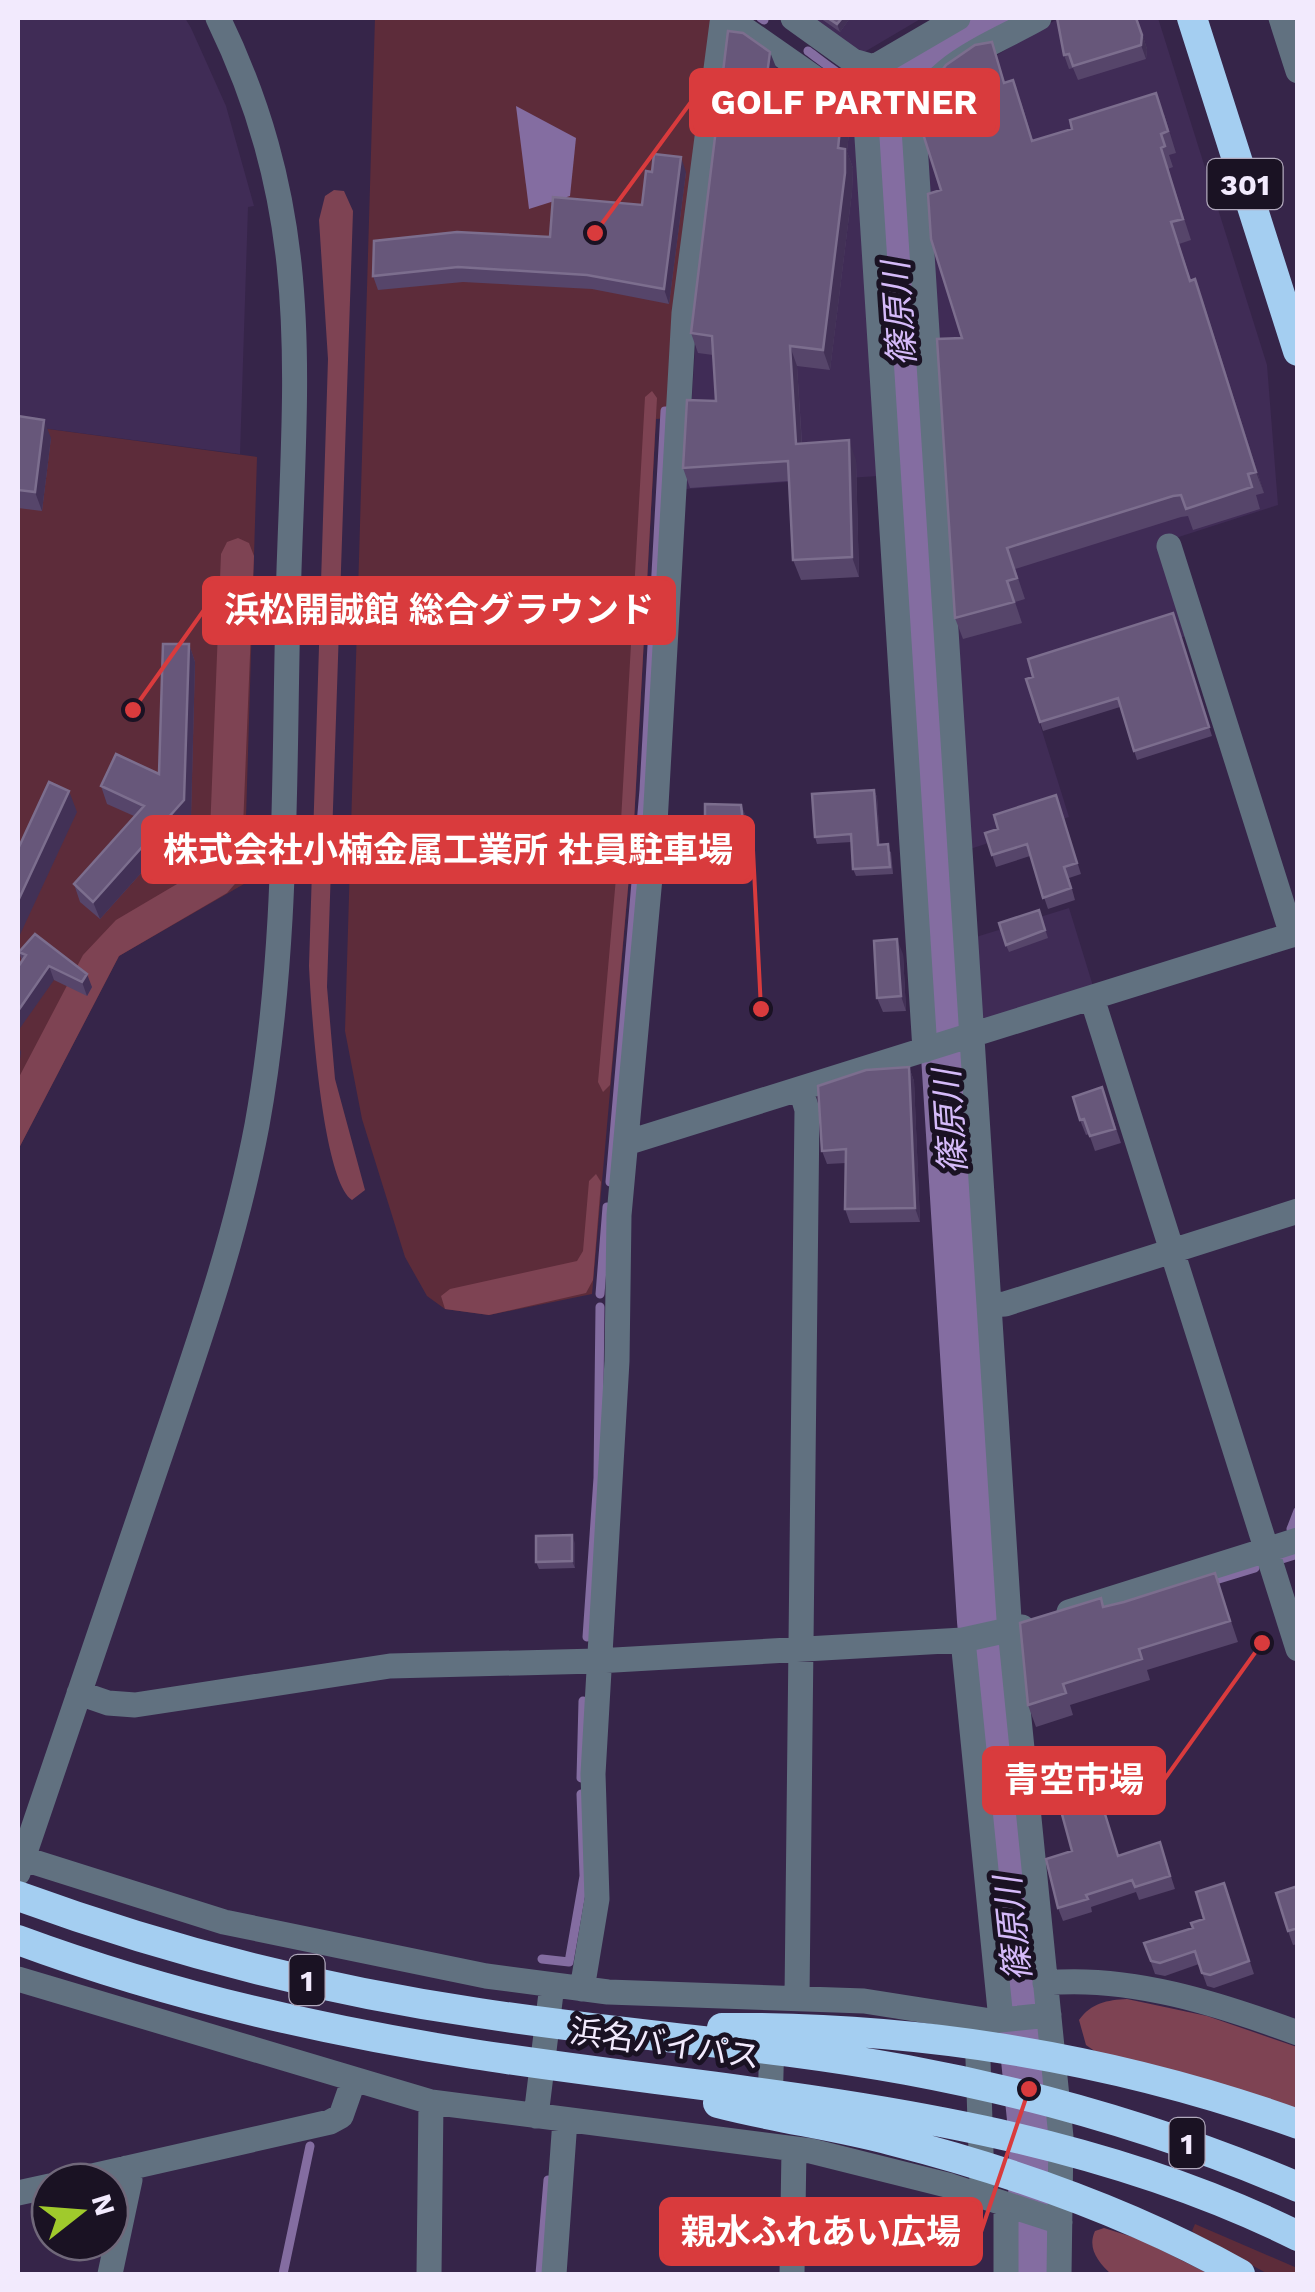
<svg xmlns="http://www.w3.org/2000/svg" width="1315" height="2292" font-family="'Work Sans','Noto Sans JP',sans-serif">
	<style>
		.built { fill: #402c56 }
		.green { fill: #5d2c3a }
		.forest { fill: #7e4353 }
		.water { fill: #846da1 }
		.lines { fill: none; stroke-linecap: round; stroke-linejoin: round }
		.stream { stroke: #846da1; stroke-width: 9 }
		.river { stroke: #846da1; stroke-width: 50 }
		.minor { stroke: #617180; stroke-width: 25 }
		.highway { stroke: #a4cef1; stroke-width: 30 }
		.wall { fill: #56456a }
		.shaded-wall { fill: #423156 }
		.building { fill: #67577a; stroke: #7c6e8e; stroke-width: 2.5 }
		.labels { text-anchor: middle; dominant-baseline: central; stroke-width: 10; stroke-linejoin: round; paint-order: stroke }
		.shield { fill: #1a1223; stroke: #b1a9bc; stroke-width: 2.5 }
		.shield-label { font-size: 30px; font-weight: bold; fill: #f2eafd }
		.street-label { font-size: 32px; fill: #f2eafd; stroke: #1a1223 }
		.water-label { font-size: 35px; font-style: italic; fill: #d5baf9; stroke: #1a1223 }
		.leader { fill: none; stroke: #d93b3d; stroke-width: 4 }
		.callout-dot { fill: #d93b3d; stroke: #1a1223; stroke-width: 4 }
		.callout { fill: #d93b3d; stroke: #d93b3d; stroke-width: 4 }
		.callout-label { font-size: 35px; text-anchor: middle; font-weight: bold; fill: #fff }
	</style>
	<rect width="100%" height="100%" fill="#362549"/>
	<path class="built" d="M18,18H185L191,28L226,106L254,206L248,207L240,454L18,425Z
		M810,18H922L861,54Z
		M1059,18H1158L1267,365L1278,505L1160,543L1189,635L1028,686L1069,817L970,849L923,108L930,95Z
		M738,40L856,124L878,476L686,489L701,258Z
		M1069,908L1093,986L987,1020L981,1016L976,937Z"/>
	<path class="green" d="M375,18H715L669,418L656,419L634,822L592,1294L489,1315L445,1309L427,1296L405,1257L362,1119L345,1031Z
		M18,425L257,457L244,884L119,956L18,1150Z
		M1009,2036L1039,2040L1048,2138V2203L1019,2192V2139Z
		M1195,2224L1297,2268V2274H1268L1197,2235L1192,2231Z"/>
	<path class="forest" d="M334,190L344,191L353,211L327,987L335,1079L365,1190L352,1200C322,1180 311,1007 309,966L328,359L319,220L325,196Z
		M652,391L657,398L634,822L610,1085L603,1092L598,1082L621,821L645,397Z
		M238,538L249,543L254,556L241,877L227,893L119,956L18,1150V1079L83,955L116,920L194,874L209,858L221,554L227,542Z
		M596,1174L601,1182L593,1280L586,1293L489,1315L445,1309L441,1296L450,1289L577,1261L583,1251L589,1181Z
		M1127,1999L1207,2016L1297,2047V2109L1096,2052L1086,2045L1079,2020C1091,2003 1107,2000 1127,1999Z
		M1104,2228L1139,2239L1209,2274H1111C1098,2262 1087,2248 1095,2231Z"/>
	<path class="water" d="M516,106L576,138L570,196L529,209Z"/>
	<g class="lines">
		<path class="stream" d="M761,18L764,20
			M808,51C838,73 864,99 902,78
			M610,1182L644,790L665,411H669
			M600,1294L607,1207
			M1291,1529L1298,1511
			M1282,1559L1298,1554
			M1209,1582L1255,1568
			M587,1637L598,1478L600,1307
			M985,1653L997,1650
			M581,1778L583,1701
			M542,1959L569,1962L584,1876L581,1794
			M283,2274L310,2146
			M540,2274L548,2180"/>
		<path class="river" d="M990,18C942,46 891,66 887,129L982,1621L1034,2139L1032,2274"/>
		<path class="minor" d="M793,18L853,61L874,67L958,18
			M1039,18C996,43 915,70 914,128L1009,1619L1061,2137L1059,2274
			M1281,18L1298,71
			M865,106L925,1050
			M1169,546L1292,935
			M1092,998L1298,1649
			M626,1143L1298,933
			M989,1305L1005,1304L1298,1211
			M1069,1612L1298,1540
			M963,1640L1001,2020
			M79,1693L108,1703L135,1705L390,1666L597,1661L963,1640L1022,1627
			M18,1857L224,1922L486,1976L608,1992L864,2001L991,2021L1049,2015
			M18,1873C64,1737 110,1601 157,1465C195,1353 235,1242 257,1125C290,944 283,754 289,570C296,363 312,212 218,18
			M18,1979L431,2102L811,2151L951,2186L1060,2222
			M1045,1983C1130,1975 1219,2004 1298,2033
			M582,1989L597,1899L593,1774L617,1361L619,1215L655,823L684,313L722,23L740,26L849,102L876,106L917,103
			M797,1998L807,1110L801,1090
			M977,2029L982,2183
			M770,2113L772,2033
			M536,2116L552,1985
			M66,2182L330,2122L341,2116L354,2079
			M18,2193L50,2186
			M110,2274L130,2180L127,2168
			M429,2274L431,2102
			M554,2274L565,2120
			M792,2274L794,2149
			M1006,2274V2204"/>
		<path class="highway" d="M1192,18L1298,351
			M18,1896C166,1950 322,1990 479,2013C621,2035 765,2044 907,2070C1042,2095 1171,2133 1298,2187
			M18,1940C164,1994 319,2030 473,2054C751,2097 1040,2108 1298,2236
			M722,2028C917,2026 1114,2058 1298,2124
			M718,2103C775,2118 834,2125 890,2140C1012,2171 1130,2212 1240,2274"/>
	</g>
	<path class="wall" d="M820,18H850L840,32Z
		M1137,18L1147,49L1146,59L1078,80L1073,68L1069,69L1064,55Z
		M992,42L1005,83L1021,102L1033,141L1164,114L1176,153L1169,155L1173,167L1168,169L1191,240L1179,244L1191,281L1195,279L1203,301L1264,493L1256,495L1260,509L1193,530L1188,516L1181,517L1015,569L1025,599L1015,602L1022,623L963,639L955,618L962,338L941,190Z
		M778,72L777,76L800,97L850,122L847,152L853,168L852,192L830,370L797,366L802,443L856,460L859,577L801,580L793,560L789,481L690,488L683,468L716,401L713,355L698,353L691,333Z
		M686,172L669,304L592,289L463,282L378,290L373,276L550,237L642,205Z
		M18,416L51,438L42,511L18,508Z
		M1173,613L1212,736L1137,760L1120,707L1043,731L1040,722L1033,677Z
		M189,644L195,662L191,817L100,919L80,902L74,884L134,816L107,804L101,786L159,774Z
		M874,790L877,797L880,845L891,852L893,874L856,876L853,869L852,842L817,844L815,837Z
		M1056,795L1081,874L1069,878L1075,900L1048,909L1030,856L996,867L985,833L998,829Z
		M741,805L747,819L752,859L710,862L705,847Z
		M1039,910L1048,938L1009,952L1006,945Z
		M19,952L92,987L87,996L54,980L22,961Z
		M903,954L906,1011L883,1012L877,998Z
		M909,1067L914,1081L920,1222L850,1223L845,1209L846,1163L827,1164L822,1151Z
		M1102,1087L1121,1143L1095,1151L1089,1134L1086,1135L1080,1120Z
		M575,1543V1568L539,1569L536,1562Z
		M1215,1573L1238,1642L1147,1670L1150,1680L1070,1705L1073,1715L1036,1727L1028,1705L1104,1606L1124,1602Z
		M1088,1802L1119,1856L1160,1842L1175,1889L1139,1900L1136,1892L1091,1907L1092,1912L1063,1921L1058,1908L1072,1851Z
		M1224,1883L1254,1974L1214,1988L1207,1986L1199,1964L1165,1976L1155,1974L1144,1943L1193,1928L1204,1919Z
		M1298,1886V1944L1293,1945L1288,1931Z"/>
	<path class="shaded-wall" d="M842,18H850L840,32L837,24Z
		M1137,18L1147,49L1146,59L1141,45Z
		M770,52L778,72L775,94L767,75Z
		M793,77L800,97L791,96Z
		M843,102L850,122L847,152L853,168L852,192L830,370L823,350Z
		M681,157L686,172L669,304L664,289Z
		M1195,279L1203,301L1264,493L1256,472Z
		M790,346L797,366L803,464L796,444Z
		M44,420L51,438L42,511L35,492Z
		M849,440L856,460L859,577L852,557Z
		M189,644L195,662L191,817L100,919L93,902L184,800Z
		M874,790L877,797L881,852L878,845Z
		M69,791L77,812L18,939V901Z
		M741,805L747,819L752,859L746,845Z
		M897,939L903,954L906,1011L901,996Z
		M49,966L54,980L18,1031V1011Z
		M87,974L92,987L87,996L82,982Z
		M18,1044L21,1052L18,1075Z
		M909,1067L914,1081L920,1222L915,1208Z
		M572,1535L575,1543V1568L572,1561Z"/>
	<path class="building" d="M828,18H842L837,24Z
		M1057,18H1136L1142,35L1141,45L1073,66L1069,54L1064,55Z
		M728,31L743,33L770,52L767,75L793,77L791,96L843,102L838,148L845,149V173L823,350L790,346L796,444L849,440L852,557L793,560L788,461L683,468L687,400L716,401L712,336L691,333Z
		M992,42L1004,83L1013,80L1032,141L1072,129L1070,120L1156,93L1168,131L1161,134L1165,146L1161,148L1183,219L1171,222L1190,281L1195,279L1256,472L1248,474L1252,487L1186,509L1181,495L1173,496L1007,548L1017,578L1007,581L1014,602L955,618L937,339L962,338L931,239L928,194L941,190L924,137L923,108L926,92L946,65L975,45Z
		M654,154L681,157L664,289L587,275L458,267L373,276L374,241L457,232L550,237L553,197L642,205L646,171L652,172Z
		M18,416L44,420L35,492L18,490Z
		M1173,613L1209,727L1134,751L1118,698L1040,722L1026,679L1033,677L1028,659Z
		M163,644H189L184,800L93,902L74,884L144,806L101,786L116,754L159,774Z
		M49,782L69,791L18,901V849Z
		M874,790L878,845L888,844L890,867L853,869L851,834L815,837L812,794Z
		M1056,795L1077,863L1064,867L1071,888L1043,898L1027,844L992,855L985,833L998,829L994,815Z
		M705,804L741,805L746,845L705,847Z
		M1039,910L1045,930L1006,945L999,923Z
		M35,934L87,974L82,982L49,966L18,1011V967L26,955L19,952Z
		M897,939L901,996L877,998L874,941Z
		M909,1067L915,1208L845,1209L846,1149L822,1151L818,1086L866,1070Z
		M1102,1087L1115,1129L1090,1136L1084,1119L1080,1120L1073,1097Z
		M572,1535V1561L536,1562V1536Z
		M1215,1573L1230,1621L1139,1649L1142,1659L1063,1684L1066,1693L1028,1705L1020,1623L1101,1598L1103,1607L1124,1602Z
		M1080,1777L1088,1802L1100,1798L1118,1856L1160,1842L1170,1876L1135,1887L1132,1880L1086,1895L1088,1899L1058,1908L1046,1859L1072,1851L1054,1785Z
		M1224,1883L1249,1961L1210,1975L1202,1973L1195,1951L1160,1963L1151,1961L1144,1943L1193,1928L1191,1923L1204,1919L1196,1892Z
		M1298,1886V1928L1288,1931L1276,1893Z"/>
	<g class="labels">
		<g class="shield">
			<rect x="1207.5" y="159" width="75" height="50" rx="8"/>
			<rect x="289.5" y="1955" width="35" height="50" rx="8"/>
			<rect x="1169.5" y="2118" width="35" height="50" rx="8"/>
		</g>
		<g class="shield-label">
			<text x="1245" y="184">301</text>
			<text x="307" y="1980">1</text>
			<text x="1187" y="2143">1</text>
		</g>
		<g class="street-label">
			<text transform="translate(665 2044) rotate(8)">浜名バイパス</text>
		</g>
		<g class="water-label">
			<text transform="translate(899 314) rotate(-94)">篠原川</text>
			<text transform="translate(950 1122) rotate(-94)">篠原川</text>
			<text transform="translate(1013 1929) rotate(-96)">篠原川</text>
		</g>
	</g>
	<path class="leader" d="M595 233L691 102M133 710L204 610M761 1009L753 850M1262 1643L1164 1780M1029 2089L981 2232"/>
	<g class="callout-dot">
		<circle cx="595" cy="233" r="10"/>
		<circle cx="133" cy="710" r="10"/>
		<circle cx="761" cy="1009" r="10"/>
		<circle cx="1262" cy="1643" r="10"/>
		<circle cx="1029" cy="2089" r="10"/>
	</g>
	<g class="callout">
		<rect x="691" y="70" width="307" height="65" rx="10"/>
		<rect x="204" y="578" width="470" height="65" rx="10"/>
		<rect x="143" y="817" width="610" height="65" rx="10"/>
		<rect x="984" y="1748" width="180" height="65" rx="10"/>
		<rect x="661" y="2199" width="320" height="65" rx="10"/>
	</g>
	<g class="callout-label">
		<text x="844" y="114">GOLF PARTNER</text>
		<text x="439" y="622">浜松開誠館 総合グラウンド</text>
		<text x="448" y="862">株式会社小楠金属工業所 社員駐車場</text>
		<text x="1074" y="1792">青空市場</text>
		<text x="821" y="2244">親水ふれあい広場</text>
	</g>
	<rect width="1315" height="2292" fill="none" stroke="#f2eafd" stroke-width="40"/>
	<g transform="translate(80 2212) rotate(73)"><circle r="48" fill="#1a1223" stroke="#70687a" stroke-width="2.5"/>
	<path d="M0-8L18 38L0 25L-18 38Z" fill="#a0ca2c"/>
	<text y="-15" font-size="28" font-weight="bold" text-anchor="middle" fill="#f2eafd">N</text>
	</g>
</svg>
